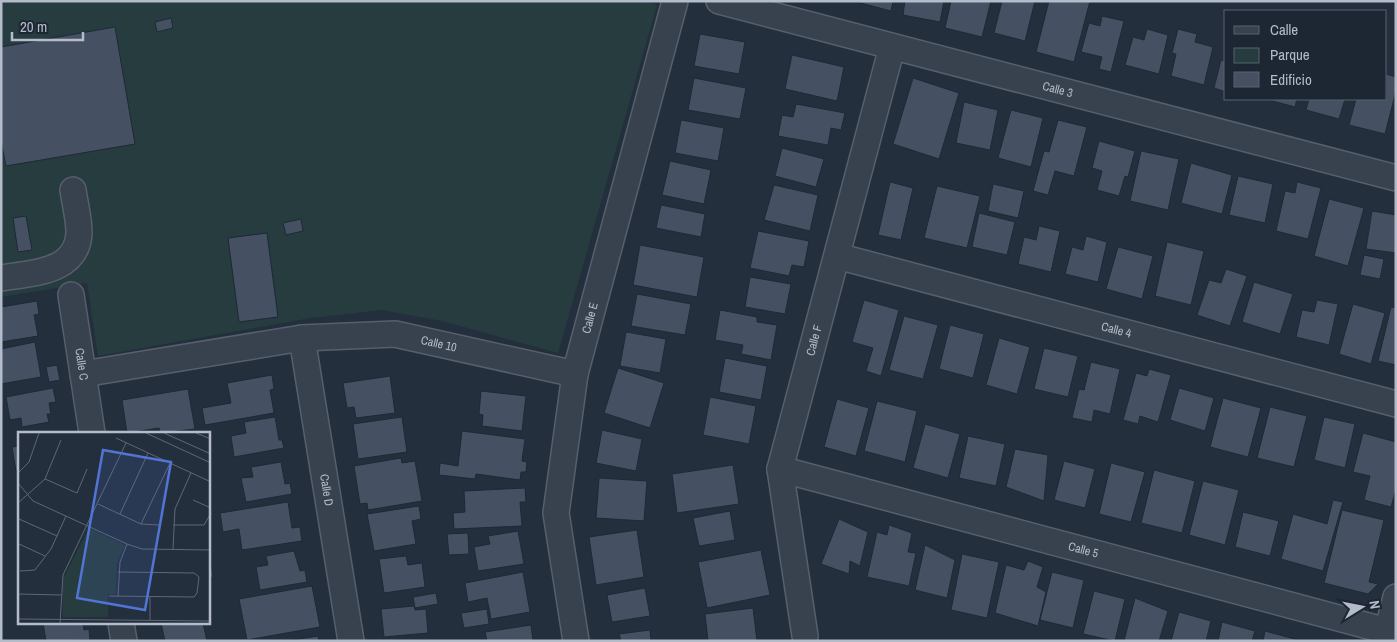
<svg xmlns="http://www.w3.org/2000/svg" width="1397" height="642" font-family="'Archivo Narrow',sans-serif">
	<style>
		.green { fill: #263c3f }
		.building { fill: #455162; stroke: #1f2835 }
		.lines { fill: none; stroke-linecap: round; stroke-linejoin: round }
		.minor-casing { stroke: #565f6c; stroke-width: 28 }
		.minor { stroke: #38414e; stroke-width: 25 }
		.labels { text-anchor: middle; dominant-baseline: central; stroke-width: 4.5; stroke-linejoin: round; paint-order: stroke }
		.street-label { font-size: 12px; fill: #b4bcc9; stroke: #1d2633 }
		.inset-road { fill: none; stroke: #5e6776; stroke-width: 1 }
		.view { fill: #5274d3; fill-opacity: 0.15; stroke: #5274d3; stroke-width: 2.5 }
		.inset-edge { fill: none; stroke: #b4bcc9; stroke-width: 2.5 }
	</style>
	<rect width="100%" height="100%" fill="#242f3e"/>
	<path class="green" d="M1,1H645L657,5L558,353L442,321L381,310L311,318L98,356L87,283L1,297Z"/>
	<path class="building" d="M853,1H893L891,11Z
		M905,1H944L940,22L903,15Z
		M951,1H991L982,37L945,28Z
		M1002,1H1035L1025,41L994,33Z
		M1049,1H1090L1074,62L1036,52Z
		M1102,16L1124,21L1111,72L1099,69L1102,57L1081,52L1089,23L1100,26Z
		M171,18L173,28L157,32L155,22Z
		M115,27L135,144L6,166L1,141V47Z
		M1147,29L1168,35L1159,74L1125,65L1133,37L1144,40Z
		M1178,29L1197,34L1195,42L1213,47L1204,85L1171,76L1176,54L1172,53Z
		M700,34L745,42L739,74L694,66Z
		M792,55L844,67L837,101L785,89Z
		M1221,60L1226,61V92L1214,88Z
		M1386,74L1396,77V91L1385,134L1349,125L1356,99H1386Z
		M694,78L746,88L740,119L688,110Z
		M913,78L959,93L939,159L893,144Z
		M1265,99H1297L1295,107Z
		M1309,99H1345L1339,119L1306,110Z
		M964,102L998,110L990,150L956,143Z
		M796,104L845,113L841,130L831,128L828,145L778,136L782,115L793,117Z
		M1011,110L1043,118L1031,167L998,158Z
		M681,120L724,128L718,161L675,153Z
		M1058,120L1087,127L1074,176L1055,171L1048,195L1033,191L1044,151L1049,152Z
		M1099,141L1135,151L1128,177L1125,176L1119,196L1097,190L1102,171L1092,168Z
		M782,148L824,159L816,187L775,176Z
		M1141,151L1179,159L1168,210L1130,201Z
		M670,161L711,170L704,204L662,195Z
		M1191,163L1232,175L1222,214L1181,203Z
		M1238,176L1273,184L1265,223L1229,215Z
		M890,182L913,188L901,240L878,235Z
		M1297,182L1321,188L1308,239L1276,231L1285,191L1295,193Z
		M993,184L1024,191L1018,218L988,211Z
		M774,185L818,195L810,231L764,220Z
		M937,186L980,196L967,248L924,238Z
		M1329,199L1364,208L1348,266L1314,256Z
		M661,205L705,214L701,237L656,228Z
		M1372,211L1396,215V253L1366,249Z
		M979,213L1015,222L1007,255L972,247Z
		M26,216L32,250L18,252L13,218Z
		M301,219L303,231L286,235L283,223Z
		M1039,226L1060,231L1051,272L1018,264L1024,237L1036,240Z
		M758,231L809,241L804,267L792,265L789,276L750,268Z
		M267,233L278,317L239,322L228,238Z
		M1086,236L1107,242L1098,282L1065,274L1072,247L1083,250Z
		M1167,242L1204,251L1191,305L1155,296Z
		M640,245L704,257L697,297L633,285Z
		M1118,247L1153,256L1142,299L1106,289Z
		M1364,255L1384,259L1380,279L1360,275Z
		M1226,269L1247,276L1230,326L1197,315L1209,280L1221,283Z
		M750,277L791,284L785,314L745,307Z
		M1254,282L1293,294L1280,334L1242,322Z
		M637,294L691,304L685,335L631,326Z
		M864,300L899,310L881,376L866,371L873,348L852,342Z
		M1317,300L1338,304L1329,345L1296,337L1302,310L1314,312Z
		M37,301L39,314L34,315L38,336L1,342V307Z
		M1353,304L1385,313L1371,364L1339,354Z
		M1391,307L1396,308V365L1378,361Z
		M720,310L757,317V322L777,325L771,360L741,354L743,345L715,340Z
		M904,316L938,325L923,379L889,370Z
		M950,325L984,334L973,378L939,369Z
		M626,332L666,339L660,373L620,366Z
		M999,338L1030,347L1017,394L986,385Z
		M35,342L41,377L1,384V349Z
		M1044,348L1078,356L1068,397L1034,389Z
		M725,358L767,366L761,400L719,392Z
		M1091,362L1120,369L1110,414L1094,410L1092,422L1072,418L1079,389L1084,390Z
		M57,365L60,380L49,382L46,367Z
		M618,368L664,383L650,428L604,413Z
		M1149,369L1171,375L1158,422L1140,416L1138,424L1123,420L1136,373L1147,376Z
		M272,375L274,389L270,390L274,413L205,425L202,408L231,403L227,383Z
		M390,376L395,413L356,418L354,407L347,408L343,383Z
		M53,388L56,402L49,403L51,414H47L49,422L22,427L21,418L10,420L6,397Z
		M1179,388L1214,398L1205,431L1170,420Z
		M188,389L195,429L160,433L159,428L127,433L122,400Z
		M481,391L526,396L522,431L482,426L483,415L479,414Z
		M710,397L756,406L749,444L703,435Z
		M1223,398L1261,408L1248,457L1210,447Z
		M837,399L869,408L856,456L824,447Z
		M877,401L917,411L905,462L864,451Z
		M1270,407L1307,416L1294,467L1257,458Z
		M275,417L279,440H282L284,448L234,457L231,436L246,433L244,422Z
		M402,417L407,452L358,459L353,424Z
		M1324,417L1355,424L1345,468L1314,460Z
		M925,424L960,434L948,478L913,468Z
		M602,430L642,439L636,471L596,463Z
		M462,431L525,439L522,461L527,462L526,472H521L520,480L476,474L475,479L439,475L440,463L458,466Z
		M1363,433L1396,442V489L1391,507L1364,500L1370,476L1353,472Z
		M968,436L1005,444L996,486L959,478Z
		M19,446V470L16,471L12,447Z
		M1015,449L1048,455L1044,501L1006,487Z
		M401,458L402,463L415,461L422,501L368,510L367,503L360,504L354,466Z
		M1064,461L1095,469L1085,508L1054,500Z
		M281,462L285,484L290,483L292,494L246,502L241,478L253,477L251,467Z
		M1111,463L1145,472L1131,522L1099,514Z
		M733,465L739,504L677,513L672,474Z
		M1154,470L1195,481L1182,533L1141,523Z
		M599,478L647,481L644,521L596,518Z
		M1203,481L1239,490L1225,545L1189,535Z
		M525,488L526,502H520L522,526L454,529L453,513L465,512L464,491Z
		M1333,500L1343,502L1323,571L1281,559L1293,514L1327,524Z
		M288,502L292,528L300,527L302,541L242,550L239,529L223,532L220,513Z
		M419,506L421,519L412,521L416,544L374,551L367,514Z
		M1342,510L1384,520L1369,582L1378,584L1368,594L1324,583Z
		M730,511L735,540L699,546L693,518Z
		M1243,512L1279,521L1270,556L1235,547Z
		M839,519L868,532L860,566L850,561L849,574L821,564Z
		M889,525L912,533L908,552L916,553L909,586L867,577L877,532L887,535Z
		M637,530L644,577L596,585L589,537Z
		M518,531L524,564L478,571L474,547L490,544L488,536Z
		M468,533L469,554L449,555L447,534Z
		M925,545L955,560L947,598L915,590Z
		M761,550L770,595L707,608L698,562Z
		M294,551L300,571L305,570L307,582L260,590L256,567L268,565L266,556Z
		M962,554L999,562L987,618L951,610Z
		M406,556L408,565L422,563L425,587L384,593L379,559Z
		M1028,561L1043,567L1037,587L1046,592L1038,626L995,613L1006,565L1024,570Z
		M209,563H211L213,577L209,578Z
		M523,572L530,612L491,619L487,598L468,602L465,583Z
		M1052,572L1084,580L1073,628L1040,620Z
		M312,586L320,627L247,640L239,599Z
		M645,588L650,616L612,622L607,595Z
		M1094,591L1125,599L1115,641L1083,634Z
		M436,593L438,604L415,608L413,597Z
		M1135,598L1168,611L1159,641H1124Z
		M414,606L415,610L426,609L428,633L384,637L381,609Z
		M753,608L757,641H708L705,614Z
		M487,609L489,624L464,628L461,613Z
		M1179,612L1211,621L1206,641H1171Z
		M1222,622L1255,631L1252,641H1218Z
		M43,623H83L84,630L89,629L90,640L46,641Z
		M161,623H203L207,641H165Z
		M531,625L533,641H487L485,632Z
		M650,630L651,641H621L619,634Z
		M1265,631L1302,641H1263Z
		M318,636L319,641H287Z"/>
	<g class="lines">
		<g class="minor-casing">
			<g id="minor">
				<path id="s1" d="M719,1L1396,178"/>
				<path id="s2" d="M837,256L1396,404"/>
				<path d="M1,278C31,273 78,273 79,232C79,219 75,204 73,190"/>
				<path id="s3" d="M71,295L92,433"/>
				<path id="s4" d="M302,338L351,641"/>
				<path id="s5" d="M83,374L302,338L395,334L575,374"/>
				<path id="s6" d="M780,469L1387,631"/>
				<path d="M121,623L124,641"/>
				<path id="s7" d="M805,636L780,469L892,47"/>
				<path id="s8" d="M576,641L556,513L575,374L675,1"/>
				<path d="M1385,641L1396,597"/>
			</g>
		</g>
		<use href="#minor" class="minor"/>
	</g>
	<g class="labels">
		<g class="street-label">
			<text stroke="none"><textPath href="#s1" startOffset="350">Calle 3</textPath></text>
			<text stroke="none"><textPath href="#s8" startOffset="328">Calle E</textPath></text>
			<text stroke="none"><textPath href="#s2" startOffset="289">Calle 4</textPath></text>
			<text stroke="none"><textPath href="#s7" startOffset="302">Calle F</textPath></text>
			<text stroke="none"><textPath href="#s5" startOffset="360">Calle 10</textPath></text>
			<text stroke="none"><textPath href="#s3" startOffset="70">Calle C</textPath></text>
			<text stroke="none"><textPath href="#s4" startOffset="154">Calle D</textPath></text>
			<text stroke="none"><textPath href="#s6" startOffset="314">Calle 5</textPath></text>
		</g>
	</g>
	<g transform="translate(18 432)">
		<rect width="192" height="192" fill="#242f3e"/>
		<path d="M71,96L107,113L99,131L98,162H90V185H45V147Z" fill="#263c3f"/>
		<path class="inset-road" d="M128,1L193,31M146,1L193,22M178,1L193,7M98,6L193,50M0,41L11,30L21,1M27,47L59,61L69,37M0,51L15,69L109,112L124,117L193,118M175,68L193,76M0,71L27,47L43,8M80,72L123,92L141,93M102,82L130,21M1,87L39,104M123,92L152,31M155,93H186L193,81M1,112L27,124M155,117L157,77L173,41M2,139L17,138L33,117L48,84M0,162L43,163M91,164L176,165L179,161L181,145L176,141L100,140M100,164L102,130L109,112M0,187L191,189M132,188V165M42,192L45,143L108,11"/>
		<path class="view" d="M85,18L153,30L127,178L59,166Z"/>
		<rect width="192" height="192" class="inset-edge"/>
	</g>
	<rect width="1397" height="642" fill="none" stroke="#b4bcc9" stroke-width="5"/>
	<rect x="1224" y="10" width="162" height="90" fill="#1d2633" stroke="#59626f"/>
	<rect x="1234" y="26" width="25" height="8" fill="#38414e" stroke="#59626f"/>
	<text x="1270" y="35" font-size="15" fill="#b4bcc9">Calle</text>
	<rect x="1234" y="48" width="25" height="15" fill="#263c3f" stroke="#59626f"/>
	<text x="1270" y="60" font-size="15" fill="#b4bcc9">Parque</text>
	<rect x="1234" y="72" width="25" height="15" fill="#455162" stroke="#59626f"/>
	<text x="1270" y="85" font-size="15" fill="#b4bcc9">Edificio</text>
	<g transform="translate(1362 607) rotate(80)" stroke="#1d2633" stroke-width="4" paint-order="stroke">
	<path d="M0-4L9 19L0 12L-9 19Z" fill="#b4bcc9"/>
	<text y="-8" font-size="14" font-weight="bold" text-anchor="middle" fill="#b4bcc9">N</text>
	</g>
	<path d="M12 32v8h71v-8" fill="none" stroke="#b4bcc9" stroke-width="2.5"/>
	<text x="20" y="32" font-size="15" fill="#b4bcc9" stroke="#1d2633" stroke-width="4" paint-order="stroke">20 m</text>
</svg>
